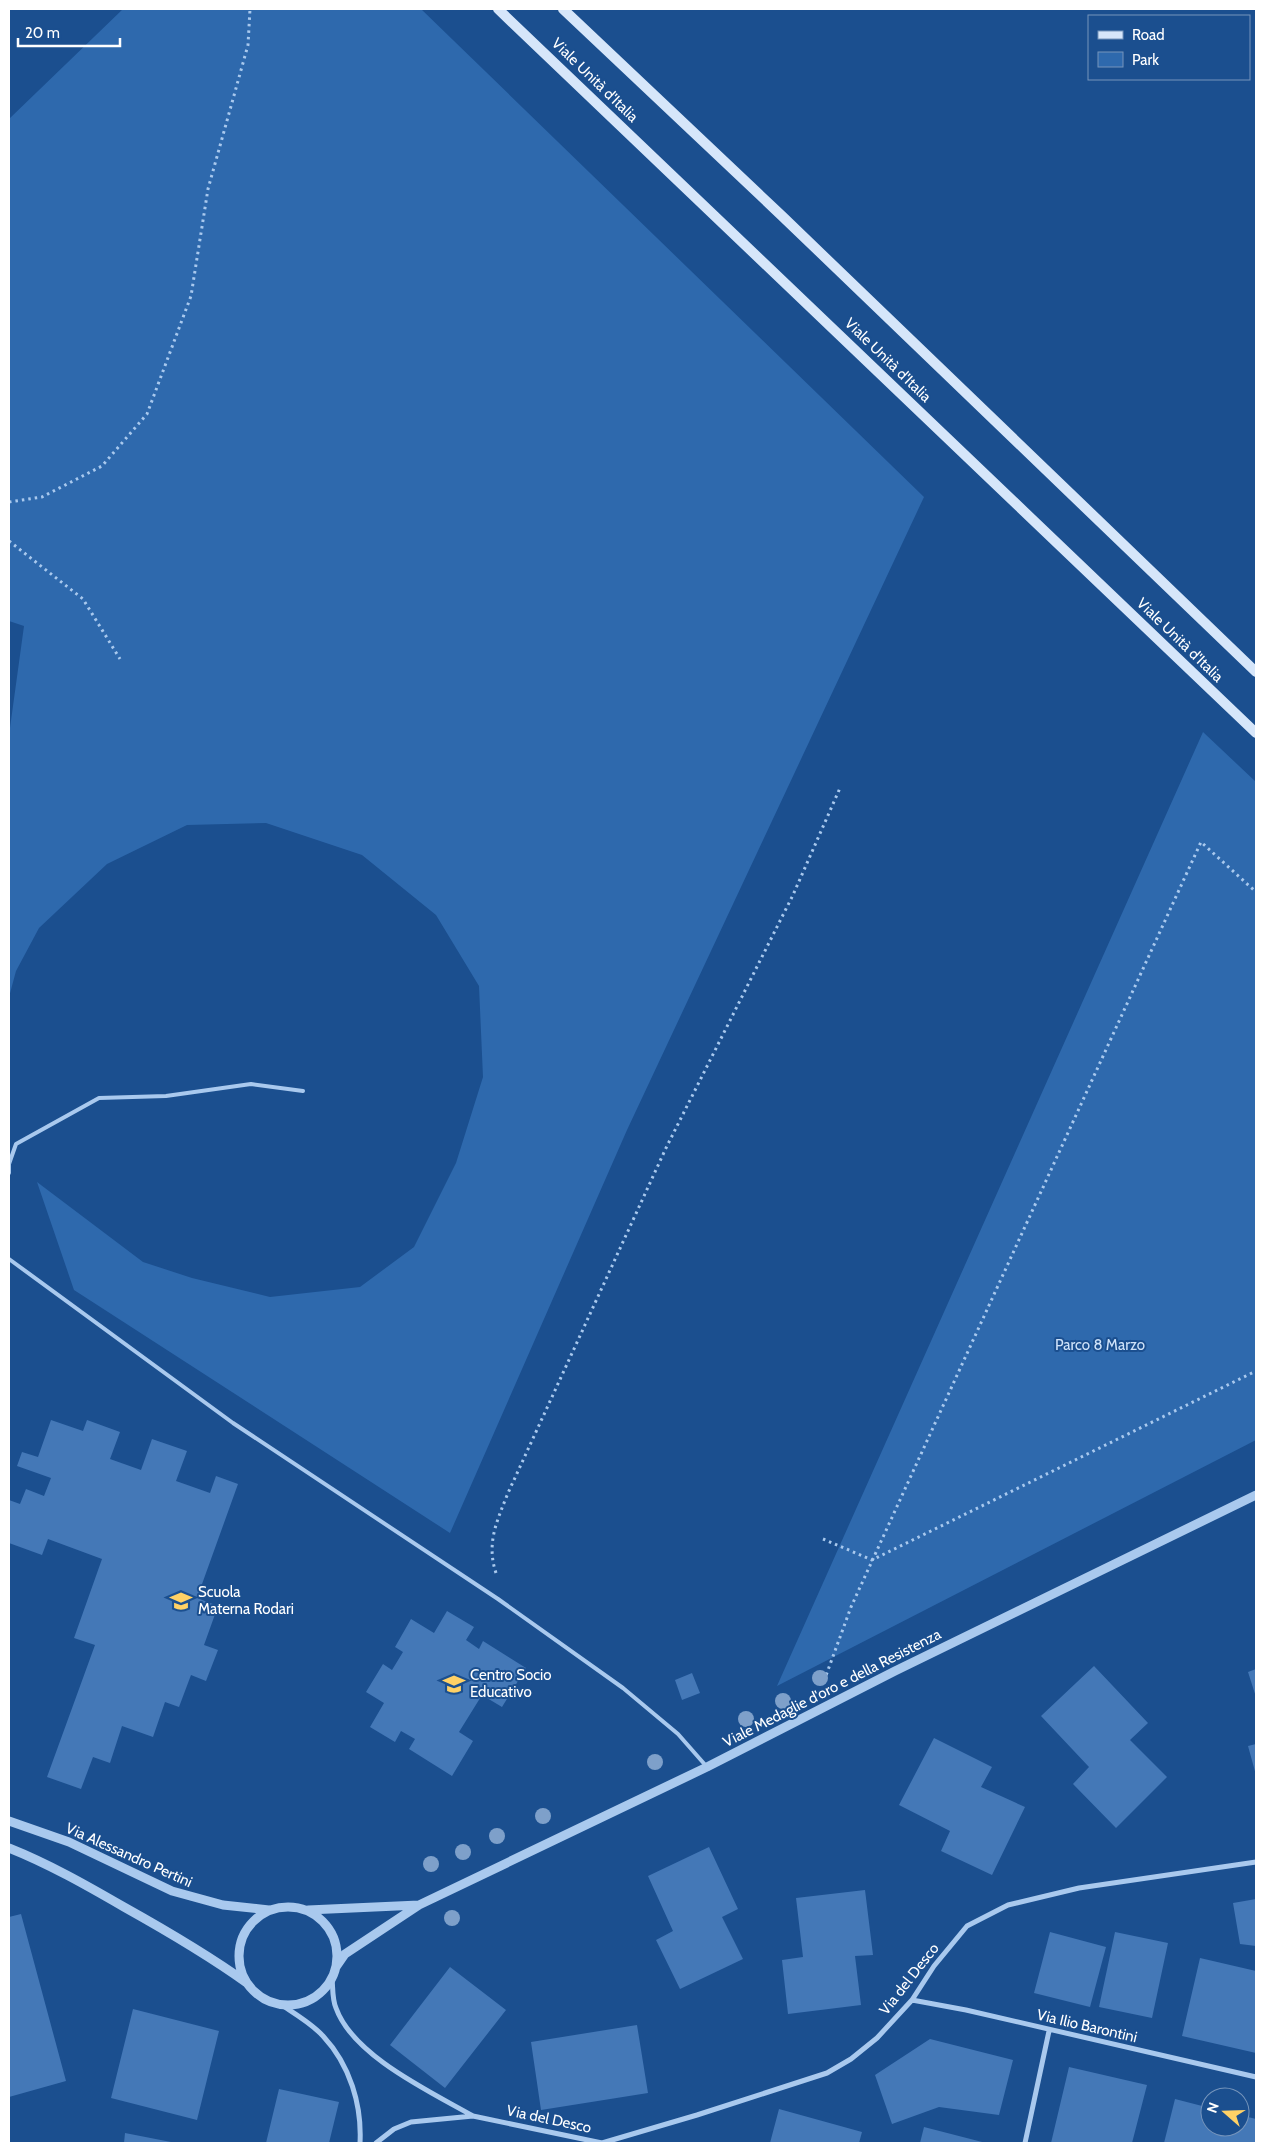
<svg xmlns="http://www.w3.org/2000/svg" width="1265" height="2152" font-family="Cabin,sans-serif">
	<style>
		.green { fill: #2e69ad }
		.building { fill: #4478b7 }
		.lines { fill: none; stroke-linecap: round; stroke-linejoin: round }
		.path { stroke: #a9c9ee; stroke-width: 3; stroke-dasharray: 2.5 4; stroke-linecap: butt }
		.service { stroke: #a9c9ee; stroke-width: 4 }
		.minor { stroke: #a9c9ee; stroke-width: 5 }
		.tertiary { stroke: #a9c9ee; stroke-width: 9 }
		.secondary { stroke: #d6e6fa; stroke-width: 10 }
		.tree { fill: #7ea0ca }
		.labels { text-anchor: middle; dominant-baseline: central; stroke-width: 4; stroke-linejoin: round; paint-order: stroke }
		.street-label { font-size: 15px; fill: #fff; stroke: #1b4f8f }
		.park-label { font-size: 15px; fill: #cfe3fa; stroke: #1b4f8f }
		.poi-label { font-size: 15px; fill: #fff; stroke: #1b4f8f; text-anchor: start }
	</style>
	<rect width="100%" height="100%" fill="#1b4f8f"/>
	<path class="green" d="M123,9H421L924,497L627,1130L450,1533L74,1290L37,1182L143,1262L192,1278L270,1297L360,1287L414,1247L456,1163L483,1077L479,986L436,915L362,855L266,823L187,825L107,864L39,928L16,971L9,997V735L24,626L9,621V119Z
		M1203,732L1256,782V1440L777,1686Z"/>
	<path class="building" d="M51,1420L83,1431L87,1420L120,1432L110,1459L141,1470L152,1439L187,1451L176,1481L210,1493L216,1476L238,1484L197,1598L218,1606L204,1645L218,1650L206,1681L191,1675L179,1707L165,1702L153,1737L122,1726L110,1763L93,1757L81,1789L47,1777L95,1645L74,1638L102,1559L48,1539L42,1555L9,1543V1500L20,1504L26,1489L44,1496L51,1478L17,1466L22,1452L38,1457Z
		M447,1611L474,1627L466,1640L479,1649L483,1641L526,1668L502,1707L482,1695L459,1732L473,1741L452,1776L409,1749L415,1739L401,1731L395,1742L370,1727L384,1703L366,1692L383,1664L392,1670L403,1652L395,1647L411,1619L434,1633Z
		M1094,1666L1148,1723L1130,1740L1167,1777L1116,1828L1073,1784L1089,1767L1041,1716Z
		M1256,1669V1697L1248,1672Z
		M692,1673L700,1693L682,1700L675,1680Z
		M934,1738L992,1767L981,1787L1025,1807L992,1875L941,1851L950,1831L899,1805Z
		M1256,1744V1775L1248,1746Z
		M709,1847L738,1909L722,1917L743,1959L680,1989L656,1940L673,1931L648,1876Z
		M865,1890L873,1955L855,1956L861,2005L788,2014L782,1960L803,1957L796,1898Z
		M1256,1899V1946L1240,1944L1233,1903Z
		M21,1914L66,2081L9,2097V1917Z
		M1050,1932L1106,1947L1090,2007L1034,1993Z
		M1115,1932L1168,1943L1152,2018L1099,2007Z
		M1200,1958L1256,1971V2053L1182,2036Z
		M450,1967L506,2010L445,2088L390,2045Z
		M133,2009L219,2031L197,2120L111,2098Z
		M637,2025L648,2093L541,2110L531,2042Z
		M930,2039L1013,2060L999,2115L939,2107L892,2124L875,2075Z
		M1069,2067L1147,2085L1132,2143H1051Z
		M279,2089L339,2102L329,2143H266Z
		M1175,2099L1210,2108V2127H1240V2115L1256,2119V2143H1164Z
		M779,2109L862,2132L859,2143H770Z
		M924,2127L986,2143H920Z
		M125,2133L171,2142V2143H124Z"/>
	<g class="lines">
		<path class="path" d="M9,502L42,497L102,466L147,414L191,296L208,189L248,45L250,9
			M9,541L83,599L120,659
			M823,1539L872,1560L1256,1371
			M496,1573C486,1543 497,1521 508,1493L666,1148L793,895L840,788
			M824,1681L851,1607L1201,842L1256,892"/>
		<path class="service" d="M9,1163V1173
			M9,1164L16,1144L99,1098L166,1096L251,1084L303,1091
			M9,1259L233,1423L498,1599L623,1688L678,1734L707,1767"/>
		<path class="minor" d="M332,1978C333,1987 332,1999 336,2008C353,2056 431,2092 473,2116
			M912,2000L966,2010L1256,2077
			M280,2004C295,2014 311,2023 323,2036C350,2065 362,2105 360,2143
			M376,2143L394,2129L411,2122L473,2116L602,2143L697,2115L827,2073L851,2059L877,2038L912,2000L934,1966L967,1926L1008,1905L1079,1888L1256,1862
			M1025,2143L1049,2031"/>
		<path class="tertiary" d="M9,1821L69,1842L172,1891L223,1905L269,1910
			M9,1848C49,1864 86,1885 124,1907C167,1931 208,1955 247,1983
			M239 1956a49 49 0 1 1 98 0a49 49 0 1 1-98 0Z
			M308,1910L419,1905
			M336,1967L345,1954L419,1905L707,1767L895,1671L1256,1495"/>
		<path class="secondary" d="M498,9L1256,733
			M563,9L782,216L1256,672"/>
	</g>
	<g class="tree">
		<circle cx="820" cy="1678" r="8"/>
		<circle cx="783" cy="1701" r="8"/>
		<circle cx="746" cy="1719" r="8"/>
		<circle cx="655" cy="1762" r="8"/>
		<circle cx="543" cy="1816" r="8"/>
		<circle cx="497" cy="1836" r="8"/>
		<circle cx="463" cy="1852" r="8"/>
		<circle cx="431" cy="1864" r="8"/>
		<circle cx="452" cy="1918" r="8"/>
	</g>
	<defs>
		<g id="school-bare" transform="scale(1.725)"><path d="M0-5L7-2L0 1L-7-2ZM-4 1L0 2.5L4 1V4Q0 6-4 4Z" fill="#ffd166" stroke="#1b4f8f" stroke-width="2.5" paint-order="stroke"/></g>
	</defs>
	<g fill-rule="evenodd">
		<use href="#school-bare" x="181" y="1601"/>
		<use href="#school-bare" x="454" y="1684"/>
	</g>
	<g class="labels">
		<g class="street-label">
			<text transform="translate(595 80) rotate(44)">Viale Unità d'Italia</text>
			<text transform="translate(888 360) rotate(44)">Viale Unità d'Italia</text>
			<text transform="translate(1180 640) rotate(44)">Viale Unità d'Italia</text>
			<text transform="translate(832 1688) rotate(-27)">Viale Medaglie d'oro e della Resistenza</text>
			<text transform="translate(129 1855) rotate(24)">Via Alessandro Pertini</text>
			<text transform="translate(909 1979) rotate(-52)">Via del Desco</text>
			<text transform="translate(1087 2026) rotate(13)">Via Ilio Barontini</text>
			<text transform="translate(549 2119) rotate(12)">Via del Desco</text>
		</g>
		<g class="park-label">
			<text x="1100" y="1345">Parco 8 Marzo</text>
		</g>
		<g class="poi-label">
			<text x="198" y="1592">Scuola<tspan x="198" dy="17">Materna Rodari</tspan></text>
			<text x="470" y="1675">Centro Socio<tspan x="470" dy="17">Educativo</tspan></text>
		</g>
	</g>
	<rect width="1265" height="2152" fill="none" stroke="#ffffff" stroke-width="20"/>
	<rect x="1088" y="15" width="162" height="65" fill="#1b4f8f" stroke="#7695bc"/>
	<rect x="1098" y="31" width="25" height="8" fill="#d6e6fa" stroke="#7695bc"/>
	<text x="1132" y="40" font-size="15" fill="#ffffff">Road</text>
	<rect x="1098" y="52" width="25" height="15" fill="#2e69ad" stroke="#7695bc"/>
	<text x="1132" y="65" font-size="15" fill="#ffffff">Park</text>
	<g transform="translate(1225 2112) rotate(290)"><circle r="24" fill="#1b4f8f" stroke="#7695bc"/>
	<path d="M0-4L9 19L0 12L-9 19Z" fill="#ffd166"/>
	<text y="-8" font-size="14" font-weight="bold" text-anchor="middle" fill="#ffffff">N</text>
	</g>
	<path d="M18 38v8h102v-8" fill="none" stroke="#ffffff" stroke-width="2.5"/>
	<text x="25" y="38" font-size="15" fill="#ffffff" stroke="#1b4f8f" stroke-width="4" paint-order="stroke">20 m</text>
</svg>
